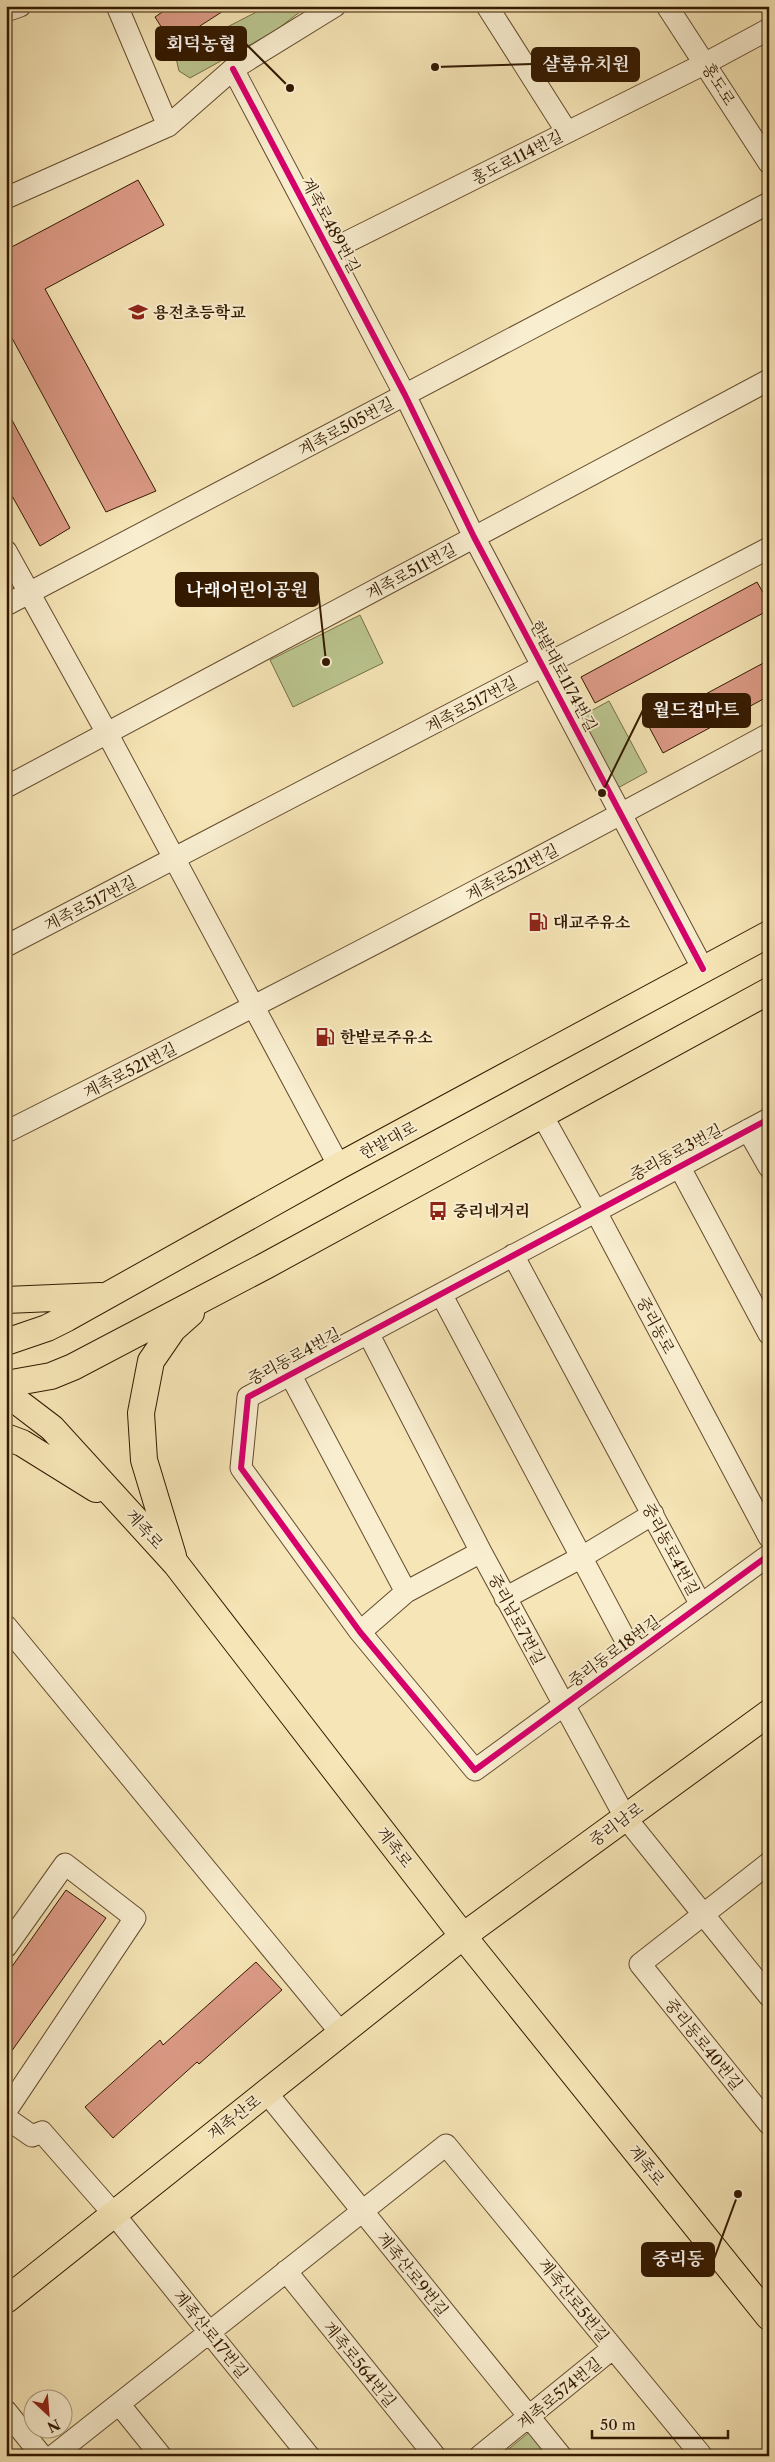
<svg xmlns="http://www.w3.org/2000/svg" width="775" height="2462" font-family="'Libre Caslon Text','Noto Serif KR',serif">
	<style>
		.green { fill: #bbc58f; stroke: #776f48 }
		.building { fill: #dd9b87; stroke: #331900 }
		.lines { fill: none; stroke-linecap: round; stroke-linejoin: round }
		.minor-casing { stroke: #644c2e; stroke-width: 23 }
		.major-casing { stroke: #331900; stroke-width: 28 }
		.minor { stroke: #f9eed0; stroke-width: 21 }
		.major { stroke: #f6e5b6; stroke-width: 26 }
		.cycleway-casing { stroke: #f9eed0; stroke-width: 9 }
		.cycleway { stroke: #d6006c; stroke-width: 6 }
		.labels { text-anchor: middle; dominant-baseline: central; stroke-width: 4; stroke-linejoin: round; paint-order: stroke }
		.street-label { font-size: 16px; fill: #331900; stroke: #f9eed0 }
		.poi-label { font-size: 16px; font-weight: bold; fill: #331900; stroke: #f9eed0; text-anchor: start }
		.leader { fill: none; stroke: #331900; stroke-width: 2 }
		.callout-dot { fill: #331900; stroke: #f9eed0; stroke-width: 2 }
		.callout { fill: #331900; stroke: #331900; stroke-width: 2 }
		.callout-label { font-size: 18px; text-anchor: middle; font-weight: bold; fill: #fff }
	</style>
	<rect width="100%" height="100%" fill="#f6e5b6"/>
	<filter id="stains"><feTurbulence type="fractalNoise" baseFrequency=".004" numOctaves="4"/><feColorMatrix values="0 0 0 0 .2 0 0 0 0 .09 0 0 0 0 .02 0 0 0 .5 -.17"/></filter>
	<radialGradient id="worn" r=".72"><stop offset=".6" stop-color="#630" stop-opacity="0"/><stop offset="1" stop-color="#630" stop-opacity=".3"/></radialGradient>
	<path class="green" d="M268,6L305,8L275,31L190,78L179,71L175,54Z
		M360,615L383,663L293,707L270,660Z
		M609,701L647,772L616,789L578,718Z
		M532,2430L553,2456H500Z"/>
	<path class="building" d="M171,6H231L172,44L155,17Z
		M138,180L164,225L45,289L156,491L106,512L6,327V250Z
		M6,409L70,528L40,546L6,485Z
		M757,582L769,603V610L595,703L581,677Z
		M769,660V696L663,753L648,725Z
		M66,1890L106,1918L6,2059V1975Z
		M256,1962L282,1990L199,2064L197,2062L113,2138L85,2107L160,2040L163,2045Z"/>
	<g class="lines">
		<g class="minor-casing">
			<path id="minor" d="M117,6L168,126
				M487,6L567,132
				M667,6L769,163
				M6,11L20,6
				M233,69L405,395L474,537L703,969
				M6,198L168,126L233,69L335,6
				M329,251L706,63L769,29
				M6,551L107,733L339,1166
				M6,605L769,203
				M6,787L769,380
				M6,946L769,548
				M542,1115L595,1210L769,1537
				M769,1119L248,1397L241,1468L360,1632L475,1770L769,1555
				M748,1130L769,1167
				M6,1132C263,1003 517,871 769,734
				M679,1166L769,1334
				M513,1255L701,1605
				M441,1294L633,1654
				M368,1333L481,1552L625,1817L769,1996
				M290,1374L406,1592
				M505,1598L582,1557L653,1514
				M6,1626L341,2033
				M360,1632L406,1592L481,1552
				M769,1863L640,1964L769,2124
				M6,1947L65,1864L135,1918L6,2111
				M266,2092L561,2456
				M6,2118L32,2136L42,2132L113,2213L309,2456
				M286,2271L435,2456
				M119,2404L161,2456
				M6,2411L42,2456
				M53,2456L446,2145L702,2456
				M480,2456L613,2348"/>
		</g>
		<g class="major-casing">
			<path id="major" d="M6,1300L100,1296
				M6,1342L47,1328L67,1318L339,1166L769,934
				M6,1384L51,1376L73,1367L267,1265L769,991
				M6,1393L52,1428L176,1564L463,1936L769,2317
				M6,1437L22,1443L96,1489
				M173,1556L144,1460L141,1413L151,1361L173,1329L191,1313
				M6,2300L463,1936L769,1713"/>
		</g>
		<use href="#minor" class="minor"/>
		<use href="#major" class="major"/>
		<g class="cycleway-casing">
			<path id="cycleway" d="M233,69L405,395L474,537L703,969
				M769,1119L248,1397L241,1468L360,1632L475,1770L769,1555"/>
		</g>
		<use href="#cycleway" class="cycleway"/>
	</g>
	<defs>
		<g id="school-bare" transform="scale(1.5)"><path d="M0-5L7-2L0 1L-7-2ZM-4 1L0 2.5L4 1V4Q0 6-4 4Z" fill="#8f2418" stroke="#f9eed0" stroke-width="2.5" paint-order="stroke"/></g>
		<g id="fuel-bare" transform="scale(1.5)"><path d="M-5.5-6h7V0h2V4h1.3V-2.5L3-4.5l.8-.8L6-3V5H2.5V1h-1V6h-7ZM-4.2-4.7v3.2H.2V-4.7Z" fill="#8f2418" stroke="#f9eed0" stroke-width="2.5" paint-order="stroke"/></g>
		<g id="bus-bare" transform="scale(1.5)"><path d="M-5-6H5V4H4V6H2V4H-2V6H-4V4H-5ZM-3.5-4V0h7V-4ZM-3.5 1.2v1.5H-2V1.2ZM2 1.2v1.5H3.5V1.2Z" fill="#8f2418" stroke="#f9eed0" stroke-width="2.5" paint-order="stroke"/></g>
	</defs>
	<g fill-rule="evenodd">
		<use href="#school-bare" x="138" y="312"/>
		<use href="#fuel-bare" x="538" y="922"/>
		<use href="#fuel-bare" x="325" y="1037"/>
		<use href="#bus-bare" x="438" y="1211"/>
	</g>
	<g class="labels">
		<g class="street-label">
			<text transform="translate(719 84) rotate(58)">홍도로</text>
			<text transform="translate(517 157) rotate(-27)">홍도로114번길</text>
			<text transform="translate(331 225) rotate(62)">계족로489번길</text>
			<text transform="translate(346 426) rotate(-28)">계족로505번길</text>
			<text transform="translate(411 571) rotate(-28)">계족로511번길</text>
			<text transform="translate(564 676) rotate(62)">한밭대로1174번길</text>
			<text transform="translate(471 704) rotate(-28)">계족로517번길</text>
			<text transform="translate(512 872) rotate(-28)">계족로521번길</text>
			<text transform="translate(90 903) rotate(-27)">계족로517번길</text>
			<text transform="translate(130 1070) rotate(-27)">계족로521번길</text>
			<text transform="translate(388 1140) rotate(-28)">한밭대로</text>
			<text transform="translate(676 1152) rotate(-28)">중리동로3번길</text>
			<text transform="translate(656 1325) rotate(62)">중리동로</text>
			<text transform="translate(294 1356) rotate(-28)">중리동로4번길</text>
			<text transform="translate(145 1529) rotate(48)">계족로</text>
			<text transform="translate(671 1549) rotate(62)">중리동로4번길</text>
			<text transform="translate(517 1619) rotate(62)">중리남로7번길</text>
			<text transform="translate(614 1651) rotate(-36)">중리동로18번길</text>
			<text transform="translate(616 1824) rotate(-36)">중리남로</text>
			<text transform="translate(395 1847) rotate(52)">계족로</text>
			<text transform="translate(704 2044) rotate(51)">중리동로40번길</text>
			<text transform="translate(234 2117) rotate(-38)">계족산로</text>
			<text transform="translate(647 2165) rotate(51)">계족로</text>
			<text transform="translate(413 2274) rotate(51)">계족산로9번길</text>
			<text transform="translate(574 2300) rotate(51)">계족산로5번길</text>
			<text transform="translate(211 2334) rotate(51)">계족산로17번길</text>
			<text transform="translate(360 2364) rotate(51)">계족로564번길</text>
			<text transform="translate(559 2393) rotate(-39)">계족로574번길</text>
		</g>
		<g class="poi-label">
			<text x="153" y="312">용전초등학교</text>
			<text x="553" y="922">대교주유소</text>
			<text x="340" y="1037">한밭로주유소</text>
			<text x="453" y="1211">중리네거리</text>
		</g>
	</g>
	<path class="leader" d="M290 88L246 44M435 67L532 64M326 662L318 589M602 793L643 710M738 2194L714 2259"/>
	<g class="callout-dot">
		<circle cx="290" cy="88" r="5"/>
		<circle cx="435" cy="67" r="5"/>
		<circle cx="326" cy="662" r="5"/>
		<circle cx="602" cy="793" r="5"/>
		<circle cx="738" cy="2194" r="5"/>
	</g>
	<g class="callout">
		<rect x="156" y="27" width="90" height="33" rx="5"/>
		<rect x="532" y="48" width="107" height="33" rx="5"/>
		<rect x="176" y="573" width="142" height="33" rx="5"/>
		<rect x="643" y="694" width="107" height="33" rx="5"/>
		<rect x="642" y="2243" width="72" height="33" rx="5"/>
	</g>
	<g class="callout-label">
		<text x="201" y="50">회덕농협</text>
		<text x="586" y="70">샬롬유치원</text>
		<text x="247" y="596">나래어린이공원</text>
		<text x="696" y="716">월드컵마트</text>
		<text x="678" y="2265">중리동</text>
	</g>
	<rect width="775" height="2462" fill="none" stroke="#f6e5b6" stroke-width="25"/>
	<rect x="8" y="8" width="760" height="2447" fill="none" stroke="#331900" stroke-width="2.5"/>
	<rect x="12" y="12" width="750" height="2437" fill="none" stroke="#331900"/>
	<g transform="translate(48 2414) rotate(154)"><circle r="24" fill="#f9eed0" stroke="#aa997d"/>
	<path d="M0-4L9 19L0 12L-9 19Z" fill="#8f2418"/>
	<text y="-8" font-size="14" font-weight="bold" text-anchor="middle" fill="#331900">N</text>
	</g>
	<path d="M592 2430v8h136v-8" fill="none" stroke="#331900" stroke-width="2.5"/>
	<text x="600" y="2430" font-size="15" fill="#331900" stroke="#f9eed0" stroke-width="4" paint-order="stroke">50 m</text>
	<rect width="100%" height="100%" filter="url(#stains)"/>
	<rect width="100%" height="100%" fill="url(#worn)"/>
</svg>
